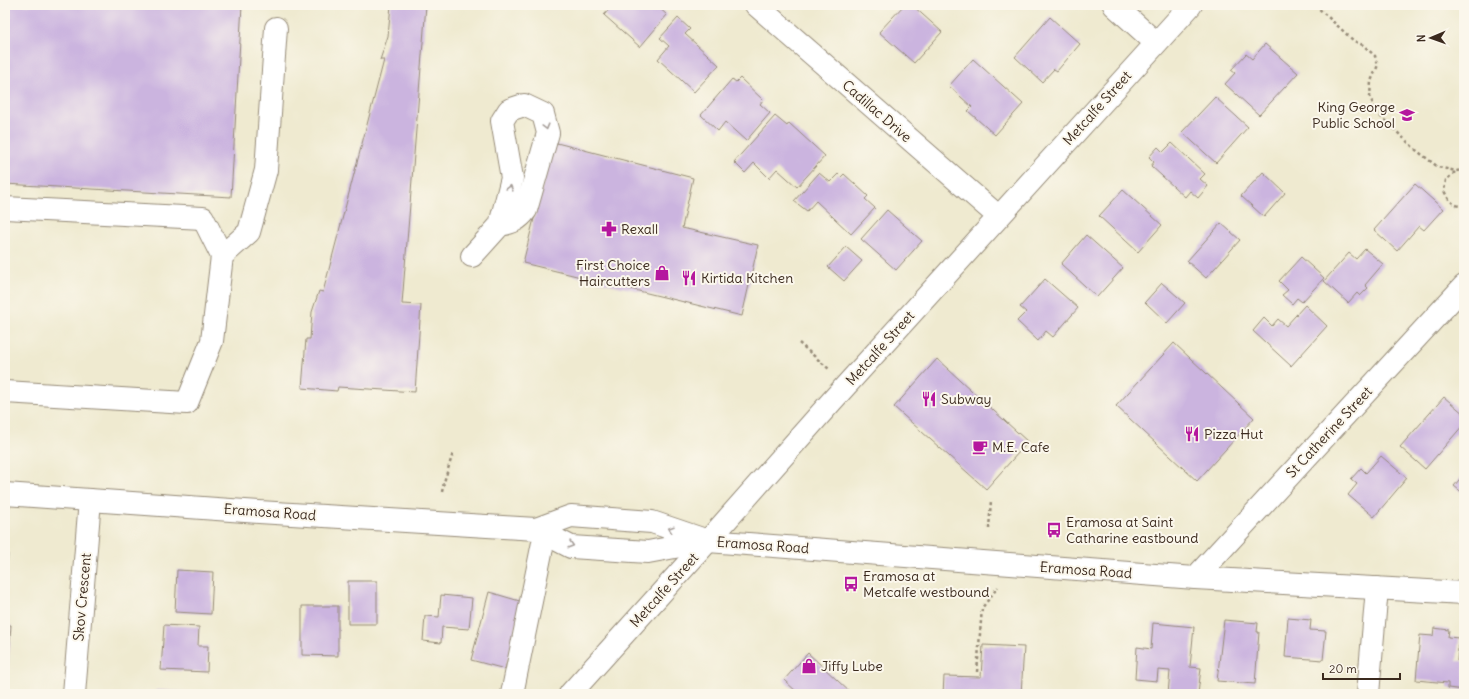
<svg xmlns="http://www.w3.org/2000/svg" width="1469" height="699" font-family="Delius,sans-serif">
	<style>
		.building { fill: #cbb4df }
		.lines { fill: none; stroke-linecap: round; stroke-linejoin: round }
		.minor-casing { stroke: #958a77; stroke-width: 24 }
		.major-casing { stroke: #958a77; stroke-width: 24 }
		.path { stroke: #958a77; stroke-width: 2.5; stroke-dasharray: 3 3; stroke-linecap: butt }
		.minor { stroke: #fff; stroke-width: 22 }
		.major { stroke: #fff; stroke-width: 22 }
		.oneway { stroke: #a79f9a }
		.labels { text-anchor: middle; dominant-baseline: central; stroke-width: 4; stroke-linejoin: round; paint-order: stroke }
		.poi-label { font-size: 14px; fill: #3b2a1e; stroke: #fbf7ec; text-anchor: start }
		.street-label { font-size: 14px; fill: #3b2a1e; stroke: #fbf7ec }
	</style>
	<rect width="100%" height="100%" fill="#fbf7ec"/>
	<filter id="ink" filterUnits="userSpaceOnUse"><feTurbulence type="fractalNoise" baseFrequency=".025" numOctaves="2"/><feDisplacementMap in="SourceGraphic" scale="8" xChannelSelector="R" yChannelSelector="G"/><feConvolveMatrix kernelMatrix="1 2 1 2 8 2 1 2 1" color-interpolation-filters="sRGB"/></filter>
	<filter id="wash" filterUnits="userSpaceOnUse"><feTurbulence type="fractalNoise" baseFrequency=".012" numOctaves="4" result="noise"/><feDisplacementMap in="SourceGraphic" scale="16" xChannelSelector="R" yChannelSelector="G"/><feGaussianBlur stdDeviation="0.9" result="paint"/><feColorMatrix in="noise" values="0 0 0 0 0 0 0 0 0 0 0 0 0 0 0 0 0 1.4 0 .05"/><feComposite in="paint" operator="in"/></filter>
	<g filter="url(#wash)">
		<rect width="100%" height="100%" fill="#efead0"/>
		<g id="blocks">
			<path class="building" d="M5,5H242L231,197L5,184Z
				M391,5H426L402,304L421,305L415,392L338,387L337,391L302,388L306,339H310L312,312L319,291L323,292L384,60H380L388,36Z
				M613,5H656L667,15L640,47L604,15Z
				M904,5H912L942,32L914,63L879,32Z
				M1050,17L1080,44L1057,71L1054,69L1042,82L1015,57Z
				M678,18L690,29L685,34L719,65L694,92L658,59L669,46L660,38Z
				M1265,44L1298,73L1259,115L1225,84L1235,73L1231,70L1246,54L1252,59Z
				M973,59L1023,104L995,135L968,111L972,107L949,86Z
				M740,78L763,100L760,104L770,113L746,141L725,122L718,131L701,115L732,79L736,82Z
				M1215,97L1248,127L1216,163L1182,132Z
				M775,116L787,126L789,123L825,156L797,187L777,169L769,178L754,163L745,173L734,162Z
				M553,142L693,178L682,228L758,245L742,316L523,263Z
				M1172,143L1205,174L1200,179L1208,186L1198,198L1190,191L1185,197L1151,166L1154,162L1149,157L1158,147L1163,152Z
				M1263,172L1285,193L1264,217L1241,196Z
				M819,173L830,182L838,174L841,177L844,174L868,196L865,199L875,208L851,234L816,201L807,211L794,201Z
				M1415,184L1443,209L1424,230L1419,226L1397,251L1374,230Z
				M1123,190L1162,225L1138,252L1099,216Z
				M887,210L922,241L896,270L861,239Z
				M1221,223L1240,240L1206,278L1187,261Z
				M1086,235L1123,268L1097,297L1061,264Z
				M846,247L862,261L844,281L828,267Z
				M1365,249L1383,264L1365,285L1368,288L1360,296L1357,293L1348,303L1324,281L1349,253L1356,259Z
				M1301,257L1324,278L1302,302L1297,298L1292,304L1282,295L1288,290L1279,281Z
				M1045,279L1078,308L1053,337L1046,331L1038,341L1017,321L1026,312L1020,307Z
				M1162,283L1185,303L1167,323L1145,302Z
				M1305,305L1327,326L1291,366L1253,331L1264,318L1272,326L1278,319L1286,326Z
				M1174,343L1254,418L1197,481L1116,406Z
				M937,359L1028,442L986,489L894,407Z
				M1444,397L1464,414V424L1425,469L1400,447Z
				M1381,456L1407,478L1374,517L1348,495L1357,484L1351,479L1361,468L1366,473Z
				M1464,474V494L1454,486Z
				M5,553H8L6,589H5Z
				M177,570L213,572L211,614L175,612Z
				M348,581H377V624H348Z
				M489,592L523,602L505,669L471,660Z
				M441,595L472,598L469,629L442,627L441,643L423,641L425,616L439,617Z
				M302,606H338V656L302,655Z
				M1288,618L1311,620L1310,630L1326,631L1323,660L1285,657Z
				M1224,620L1258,623L1257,632H1259L1255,684L1217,681Z
				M1153,623L1194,627L1190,667L1201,668L1198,694H1168L1170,671L1158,670L1157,681L1135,679L1137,647L1151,649Z
				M5,625H11L8,669L5,668Z
				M164,625L199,627L198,646H208L207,672L161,670Z
				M1434,628L1449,630L1448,637L1459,638L1457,661H1464V690L1448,688V683L1416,680L1420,635L1433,636Z
				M983,645L1024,647L1021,694H943L944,676L981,677Z
				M808,653L852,694H799L784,680Z
				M156,690L190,692V694H156Z"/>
		</g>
	</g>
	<g filter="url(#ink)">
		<use href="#blocks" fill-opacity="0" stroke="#958a77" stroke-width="1"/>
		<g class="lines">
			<g class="minor-casing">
				<path id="minor" d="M756,5L999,217
					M1114,5L1156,43
					M5,208L203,218L222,256L212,341L187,403L5,392
					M222,256L249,232L266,170L276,28
					M472,256L500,225L512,178L502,121L509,110L524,105L543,114L548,133L526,210C519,220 511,223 500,225
					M1195,578L1464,286
					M74,694L90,500
					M512,694L545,533
					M570,694L708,541L831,402L1191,5
					M1368,694L1377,588"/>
			</g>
			<g class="major-casing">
				<path id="major" d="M5,494L259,512L536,529L571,516L584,517L652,522L708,541L1195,578L1464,593
					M536,529L571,547L648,552L707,541"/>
			</g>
			<path class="path" d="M1315,5L1354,41L1363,45L1375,56L1378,65L1371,81L1370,97L1377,113L1416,150L1438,167L1456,171L1464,170
				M1455,172L1446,180L1444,191C1449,200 1453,207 1464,206
				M799,343L829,369
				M442,492L444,482L453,453
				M989,529L991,500
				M977,672L982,608L998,587"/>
			<use href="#minor" class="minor"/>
			<use href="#major" class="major"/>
		</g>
		<defs><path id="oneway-chevron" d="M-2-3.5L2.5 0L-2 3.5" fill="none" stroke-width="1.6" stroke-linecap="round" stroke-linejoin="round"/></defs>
		<g class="oneway">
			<use href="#oneway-chevron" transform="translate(546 127) rotate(75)"/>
			<use href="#oneway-chevron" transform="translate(510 188) rotate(-75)"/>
			<use href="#oneway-chevron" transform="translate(671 529) rotate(-161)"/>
			<use href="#oneway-chevron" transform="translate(571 545) rotate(16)"/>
		</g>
	</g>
	<defs>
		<g id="school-bare" transform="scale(1.2)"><path d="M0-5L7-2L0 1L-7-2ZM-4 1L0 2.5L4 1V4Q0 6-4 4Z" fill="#b5179e" stroke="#fbf7ec" stroke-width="2.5" paint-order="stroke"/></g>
		<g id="pharmacy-bare" transform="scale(1.2)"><path d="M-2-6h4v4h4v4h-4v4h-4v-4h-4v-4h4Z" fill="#b5179e" stroke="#fbf7ec" stroke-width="2.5" paint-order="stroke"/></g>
		<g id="shop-bare" transform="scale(1.2)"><path d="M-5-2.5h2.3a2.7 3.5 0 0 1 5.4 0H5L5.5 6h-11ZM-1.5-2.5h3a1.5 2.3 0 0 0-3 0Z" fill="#b5179e" stroke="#fbf7ec" stroke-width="2.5" paint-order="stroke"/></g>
		<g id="restaurant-bare" transform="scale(1.2)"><path d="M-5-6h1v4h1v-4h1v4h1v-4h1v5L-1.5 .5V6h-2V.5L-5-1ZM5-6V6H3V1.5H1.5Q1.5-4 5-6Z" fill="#b5179e" stroke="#fbf7ec" stroke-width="2.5" paint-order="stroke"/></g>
		<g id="cafe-bare" transform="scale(1.2)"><path d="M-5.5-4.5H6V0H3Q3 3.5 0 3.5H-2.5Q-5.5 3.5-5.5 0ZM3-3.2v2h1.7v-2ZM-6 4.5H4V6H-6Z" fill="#b5179e" stroke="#fbf7ec" stroke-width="2.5" paint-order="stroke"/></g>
		<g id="bus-bare" transform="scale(1.2)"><path d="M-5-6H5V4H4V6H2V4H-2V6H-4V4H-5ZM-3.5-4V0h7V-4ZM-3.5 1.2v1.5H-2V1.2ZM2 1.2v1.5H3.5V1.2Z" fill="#b5179e" stroke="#fbf7ec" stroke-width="2.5" paint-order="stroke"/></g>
	</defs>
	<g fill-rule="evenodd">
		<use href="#school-bare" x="1407" y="115"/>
		<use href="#pharmacy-bare" x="609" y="229"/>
		<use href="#shop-bare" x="662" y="273"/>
		<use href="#restaurant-bare" x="689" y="278"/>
		<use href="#restaurant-bare" x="929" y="399"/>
		<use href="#restaurant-bare" x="1192" y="434"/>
		<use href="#cafe-bare" x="980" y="447"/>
		<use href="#bus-bare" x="1054" y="530"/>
		<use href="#bus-bare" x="851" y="584"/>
		<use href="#shop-bare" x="809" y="666"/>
	</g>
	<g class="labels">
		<g class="poi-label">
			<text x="1395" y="107" text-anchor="end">King George<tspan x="1395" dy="16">Public School</tspan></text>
			<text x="621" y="229">Rexall</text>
			<text x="650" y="265" text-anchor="end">First Choice<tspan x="650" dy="16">Haircutters</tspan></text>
			<text x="701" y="278">Kirtida Kitchen</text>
			<text x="941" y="399">Subway</text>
			<text x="1204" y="434">Pizza Hut</text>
			<text x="992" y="447">M.E. Cafe</text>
			<text x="1066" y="522">Eramosa at Saint<tspan x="1066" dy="16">Catharine eastbound</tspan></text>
			<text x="863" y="576">Eramosa at<tspan x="863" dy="16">Metcalfe westbound</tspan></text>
			<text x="821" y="666">Jiffy Lube</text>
		</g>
		<g class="street-label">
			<text transform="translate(1097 108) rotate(-48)">Metcalfe Street</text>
			<text transform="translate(877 111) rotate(41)">Cadillac Drive</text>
			<text transform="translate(880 348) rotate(-48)">Metcalfe Street</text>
			<text transform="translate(1329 432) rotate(-47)">St Catherine Street</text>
			<text transform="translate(270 512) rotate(4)">Eramosa Road</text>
			<text transform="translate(763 545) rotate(4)">Eramosa Road</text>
			<text transform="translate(1086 570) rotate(4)">Eramosa Road</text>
			<text transform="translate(664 590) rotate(-48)">Metcalfe Street</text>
			<text transform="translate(82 597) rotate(-85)">Skov Crescent</text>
		</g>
	</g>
	<rect width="1469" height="699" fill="none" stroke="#fbf7ec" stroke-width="20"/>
	<g transform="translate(1431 38) rotate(268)" stroke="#fbf7ec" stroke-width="3" paint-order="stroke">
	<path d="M0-3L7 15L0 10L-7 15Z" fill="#3b2a1e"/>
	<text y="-6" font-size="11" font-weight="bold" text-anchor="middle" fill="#3b2a1e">N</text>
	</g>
	<path d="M1323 673v6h77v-6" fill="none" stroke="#3b2a1e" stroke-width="2"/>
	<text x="1329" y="673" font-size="12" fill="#3b2a1e" stroke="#fbf7ec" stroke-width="3" paint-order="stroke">20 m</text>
</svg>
